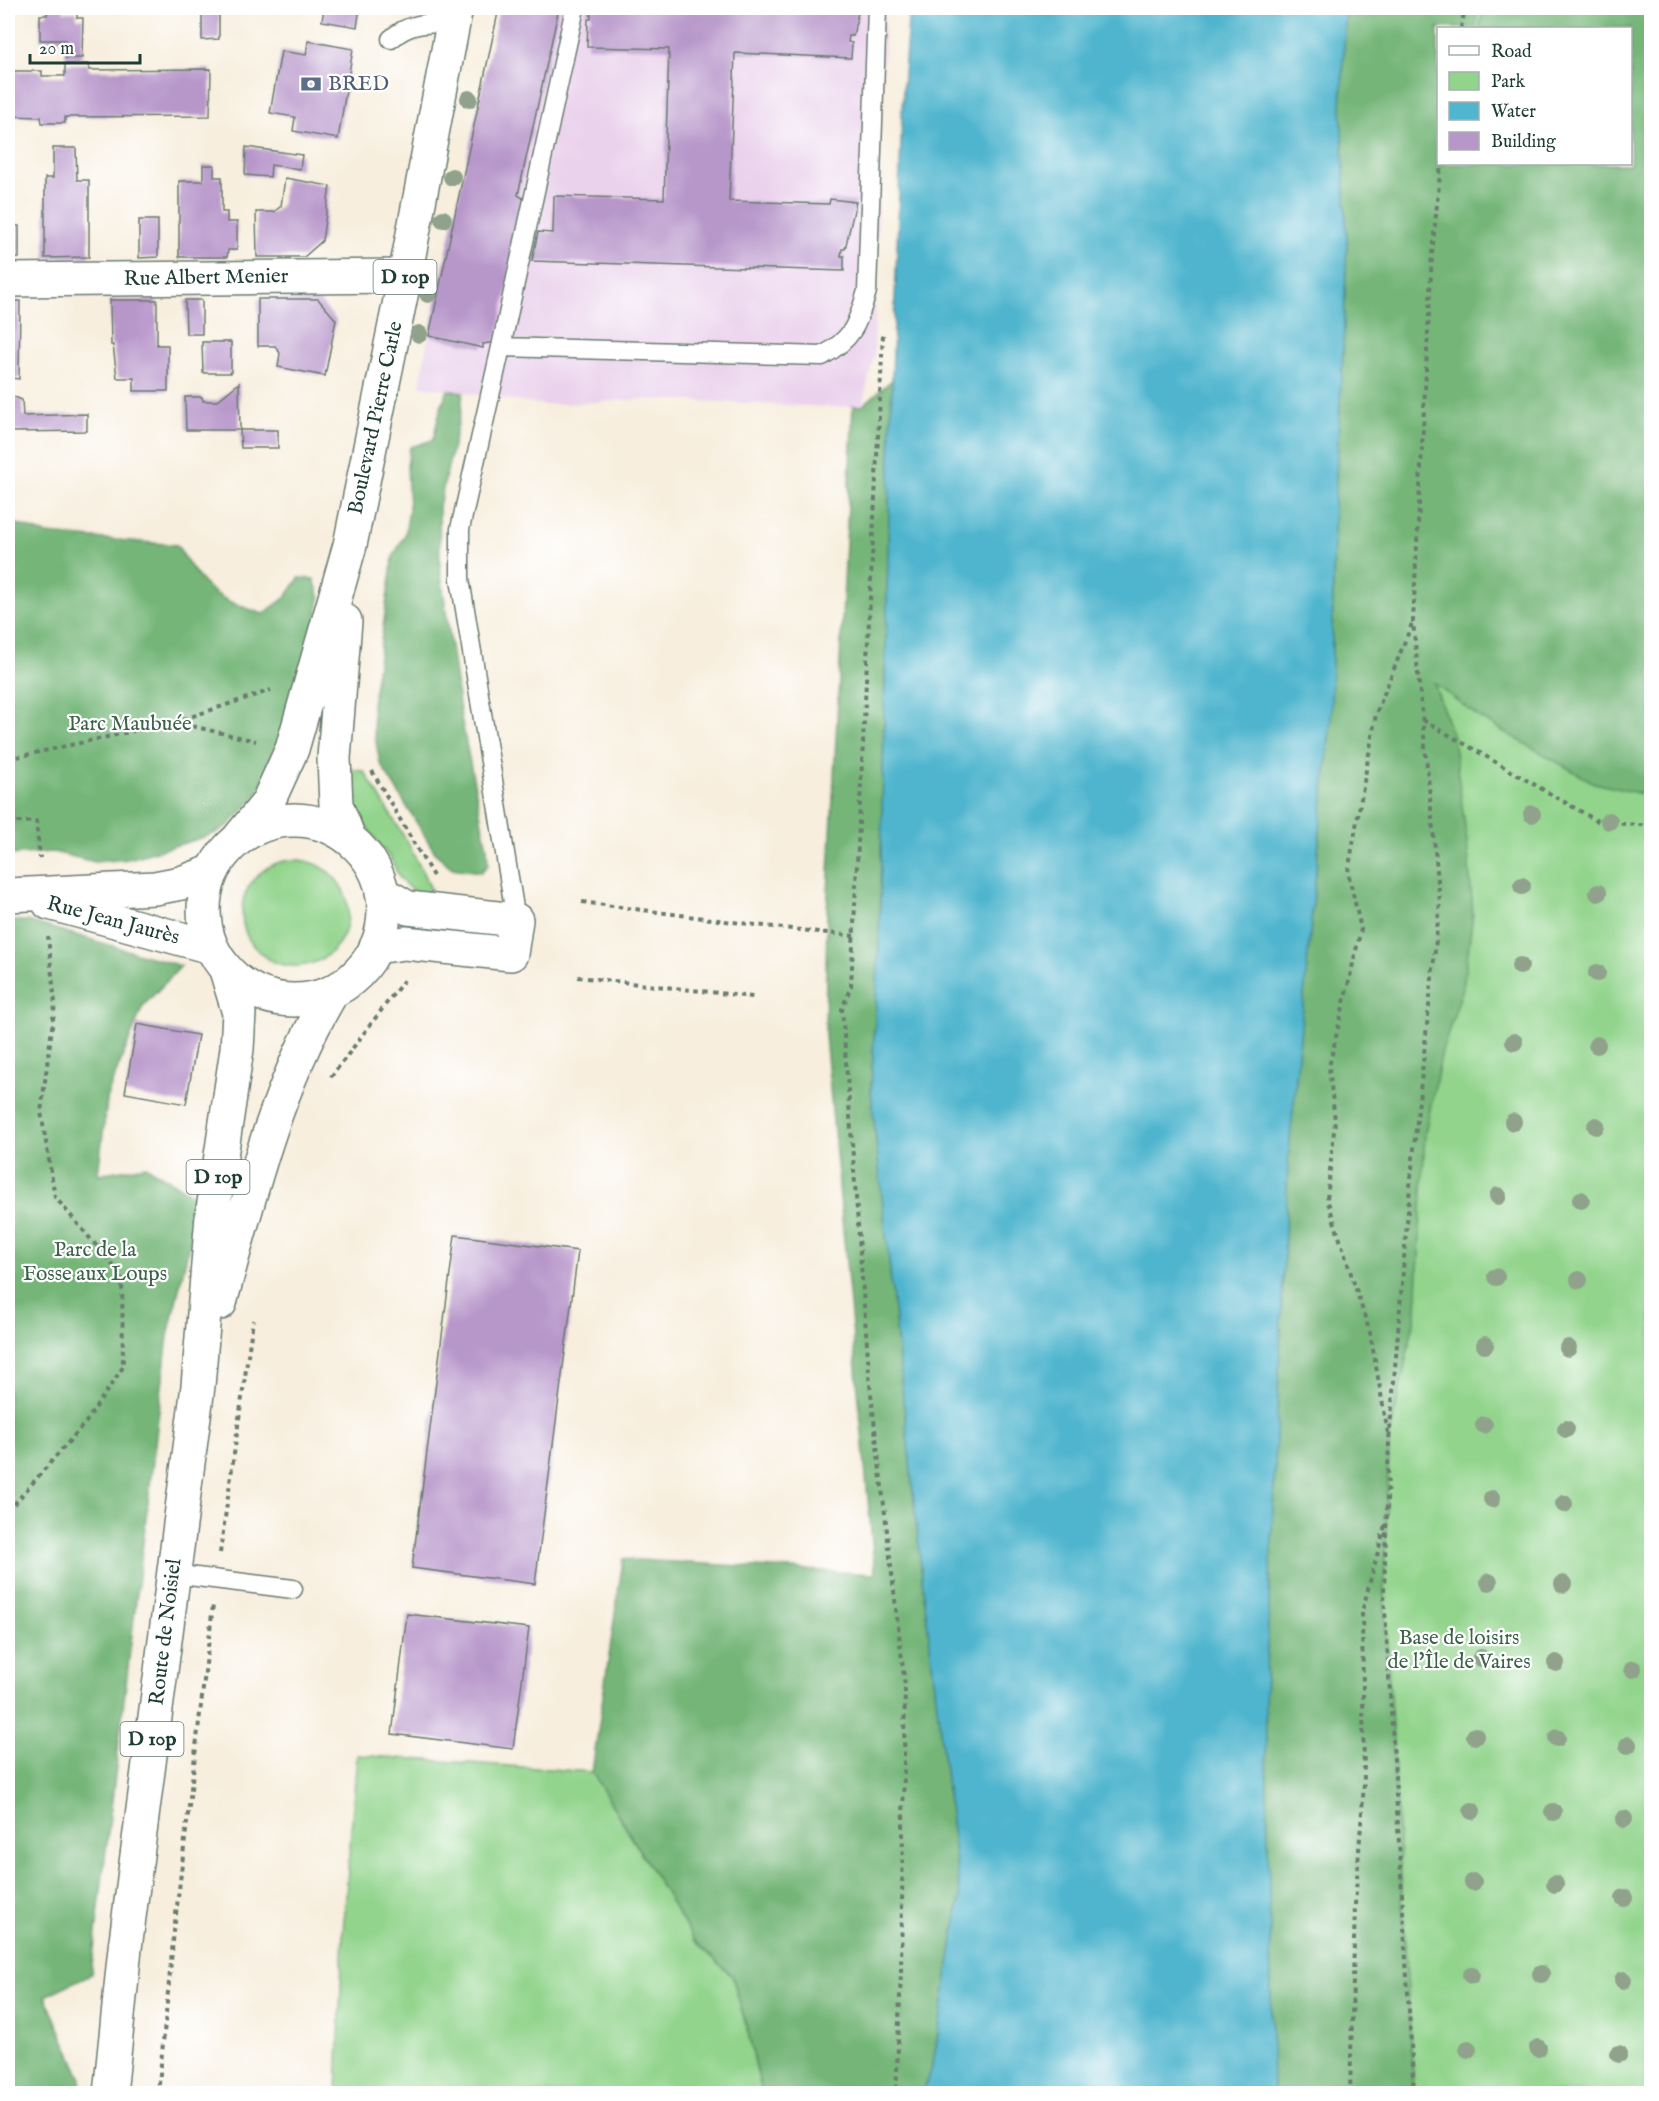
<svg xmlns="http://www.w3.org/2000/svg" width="1659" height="2101" font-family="'IM FELL English',serif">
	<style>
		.built { fill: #ead1ec }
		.green { fill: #92d48c; stroke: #588860; stroke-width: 1.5; fill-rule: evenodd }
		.forest { fill: #75b678; stroke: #4a7a56; stroke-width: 1.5 }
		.water { fill: #50b5ce; stroke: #387981; stroke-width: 1.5 }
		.building { fill: #b796ca }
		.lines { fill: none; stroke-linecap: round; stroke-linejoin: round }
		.lane-casing { stroke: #6b7b6f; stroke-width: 21 }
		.street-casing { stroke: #6b7b6f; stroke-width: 36 }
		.primary-casing { stroke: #6b7b6f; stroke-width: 36 }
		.path { stroke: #6b7b6f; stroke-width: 4; stroke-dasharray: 4.5 4.5; stroke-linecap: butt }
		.lane { stroke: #fff; stroke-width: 18 }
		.street { stroke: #fff; stroke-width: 33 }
		.primary { stroke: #fff; stroke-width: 33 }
		.tree { fill: #90a28c }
		.labels { text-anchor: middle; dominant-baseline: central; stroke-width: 4.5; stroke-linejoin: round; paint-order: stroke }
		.shield { fill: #fff; stroke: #627771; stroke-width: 1.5 }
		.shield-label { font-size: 20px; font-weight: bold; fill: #1f3d34 }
		.service-label { font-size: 21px; fill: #4e5e75; stroke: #fff; text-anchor: start }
		.street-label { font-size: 21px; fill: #1f3d34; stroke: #fff }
		.park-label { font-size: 21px; fill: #3c634a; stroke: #fff }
	</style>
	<rect width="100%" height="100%" fill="#fff"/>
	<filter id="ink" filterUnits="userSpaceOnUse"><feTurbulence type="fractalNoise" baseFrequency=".0167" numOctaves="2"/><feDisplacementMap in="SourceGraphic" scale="12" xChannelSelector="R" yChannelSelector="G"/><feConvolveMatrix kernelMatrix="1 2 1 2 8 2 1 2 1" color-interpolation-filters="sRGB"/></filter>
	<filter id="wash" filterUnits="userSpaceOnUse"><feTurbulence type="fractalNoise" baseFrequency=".008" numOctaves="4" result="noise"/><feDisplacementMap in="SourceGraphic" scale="24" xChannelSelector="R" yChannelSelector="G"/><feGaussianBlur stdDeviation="1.35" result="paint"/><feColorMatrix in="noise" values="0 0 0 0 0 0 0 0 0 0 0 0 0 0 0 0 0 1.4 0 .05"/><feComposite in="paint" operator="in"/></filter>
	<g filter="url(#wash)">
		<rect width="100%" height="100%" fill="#f7eedd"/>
		<path class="built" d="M499,8H885L874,357L862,406L831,407L649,399L545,405L420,386L428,337Z"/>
		<path class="green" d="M1346,8H1651V2093L1273,2094ZM1438,28H1630V164H1438Z
			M348,769L364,771L408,843L431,889L423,898L407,886L399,877L392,861L355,811L350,800Z
			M242 913a53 53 0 1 1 106 0a53 53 0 1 1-106 0Z
			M357,1755L592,1772L694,1940L732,1976L748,2032L762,2093L337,2094L343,1933Z"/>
		<path class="forest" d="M1346,8H1478L1475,28H1438V164H1630V28H1479L1484,8H1651V796L1594,783L1480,718L1434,683L1453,737L1467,842L1473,914L1463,988L1442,1051L1425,1134L1416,1312L1389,1441L1384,1593L1414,2093L1273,2094L1265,1694L1288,1161L1331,717L1334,509L1343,352L1347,241L1341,107Z
			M892,380L879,947L871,1091L923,1586L960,1897L934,2058L923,2093H762L748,2032L732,1976L694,1940L592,1772L623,1559L875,1574L825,1035L827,913L853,406H862Z
			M448,390L463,392L461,411L439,506L440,567L461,718L487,848L488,865L481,872L452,868L436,854L380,763L374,732L372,705L393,557L405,535L409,509L407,466L410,447L433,440L440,410Z
			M8,521L46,534L177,545C205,591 212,597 263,614L286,597L299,578L314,579L320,599L309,661L257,795L229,825L218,832L202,838L129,859L95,862L53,852L8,855Z
			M8,921H28L181,966L143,1006L108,1093L98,1174L146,1166L200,1199L168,1336L91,1974L45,1996L81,2077L80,2093L8,2094Z"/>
		<path class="water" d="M909,8H1346L1341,107L1347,241L1343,352L1334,509L1331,717L1288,1161L1265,1694L1273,2093H923L934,2058L960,1897L923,1586L871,1091L879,947L892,380L903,87Z"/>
		<g id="blocks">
			<path class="building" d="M47,8H64V12H77V18H83L82,58H65V40H40V15H47Z
				M202,8H219V39L202,40Z
				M324,8H360L357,27L322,21Z
				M499,8H559L518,195L526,200L496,342L483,344V348L429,336Z
				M587,8H859L853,36H849L848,42L852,43L851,58L735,53L729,201L829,204L830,199L856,202L845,249H842L841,256H844V271L532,261L538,232L553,233L554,196L664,199L669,49L587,47L588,19H591V12H586Z
				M308,41L353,49L338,139L293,131L295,117L270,113L281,51L306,55Z
				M65,64H88L89,70L211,69L210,116L65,117V123H42L41,117L8,116V71H42V76H65Z
				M246,147L302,155L300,169L271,165L270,177L245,175Z
				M53,148H76L77,180H89V257L45,258V178H53Z
				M203,165H214V177H222V212H227V222H237V250H228L227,257H179V181H203Z
				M285,178L330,186L322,241L304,257H257L256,212H274L281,206Z
				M139,220H158V257L139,258Z
				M8,226H19V258H8Z
				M258,299H318L336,320L325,376L278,367L280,353L275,346H258Z
				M110,300H157V345H168V391H134V378H117L113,345H111Z
				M185,300H202V334H186Z
				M8,301H20L19,379L10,378V395L22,400L23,416L87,414V431L8,432Z
				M202,342H231V373H203Z
				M239,383L240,430H186L185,397H202L203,401H217Z
				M240,430H278V448H241Z
				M137,1024L198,1035L186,1104L125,1093Z
				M455,1235L578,1251L535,1584L412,1568Z
				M407,1614L529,1628L513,1749L392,1734Z"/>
		</g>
	</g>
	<g filter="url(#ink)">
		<use href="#blocks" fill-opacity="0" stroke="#6b7b6f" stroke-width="1.5"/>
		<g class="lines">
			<g class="lane-casing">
				<path id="lane" d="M391,39C409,22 429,23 453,23
					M501,347L575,8
					M516,920L460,579V529L501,347L822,356C853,339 857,325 867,291L877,8
					M173,1574L293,1589"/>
			</g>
			<g class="street-casing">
				<path id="street" d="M8,280L405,276
					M8,895L155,888L181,883L211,872
					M49,903L211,947
					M376,947L405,943L511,954L516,920L408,908L382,893"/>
			</g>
			<g class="primary-casing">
				<path id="primary" d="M345,621L334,758L336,805L349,838
					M204 910a90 90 0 1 1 180 0a90 90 0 1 1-180 0Z
					M239,838L267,804L292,749L350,545L405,276L456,8
					M220,1303C249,1197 276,1087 332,992
					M110,2094L125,1948L198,1386L212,1216L237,1049L239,1013L226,970"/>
			</g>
			<path class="path" d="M1461,28L1465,8
				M883,335L851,986L842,1009L870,1385L905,1686L901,1971L896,2094
				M1423,720L1599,822L1652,826
				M175,722L271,690
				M8,759L174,722L256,741
				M372,771L433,876
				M8,823L36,821L40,858
				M582,902L756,925L854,936
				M578,977L753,997
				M331,1077L404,980
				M1388,1433L1370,1333L1327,1199L1335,1121L1329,1067L1361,929L1348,872L1376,714L1413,621
				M8,1511L86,1422L123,1367L122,1276L55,1197L41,1112L55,1004L48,937
				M220,1553L253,1320
				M158,2094L174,1931L213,1605
				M1350,2094L1355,1905L1364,1784L1362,1612L1385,1525
				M1414,2094L1384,1593L1389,1441L1410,1186L1440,902L1413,621L1432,254L1441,164"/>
			<use href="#lane" class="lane"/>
			<use href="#street" class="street"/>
			<use href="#primary" class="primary"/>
		</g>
		<g class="tree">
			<circle cx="469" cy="99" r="9"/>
			<circle cx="452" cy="177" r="9"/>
			<circle cx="443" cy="219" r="9"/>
			<circle cx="428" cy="294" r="9"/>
			<circle cx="419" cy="334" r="9"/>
			<circle cx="1532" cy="814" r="9"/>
			<circle cx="1609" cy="821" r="9"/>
			<circle cx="1522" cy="886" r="9"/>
			<circle cx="1598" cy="893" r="9"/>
			<circle cx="1520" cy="966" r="9"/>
			<circle cx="1597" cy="973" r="9"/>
			<circle cx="1514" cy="1042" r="9"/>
			<circle cx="1597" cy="1045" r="9"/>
			<circle cx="1513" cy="1122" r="9"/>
			<circle cx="1596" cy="1126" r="9"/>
			<circle cx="1498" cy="1196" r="9"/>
			<circle cx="1581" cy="1200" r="9"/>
			<circle cx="1496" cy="1277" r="9"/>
			<circle cx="1579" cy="1280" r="9"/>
			<circle cx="1485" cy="1345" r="9"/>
			<circle cx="1568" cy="1348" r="9"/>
			<circle cx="1484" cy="1425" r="9"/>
			<circle cx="1566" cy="1429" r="9"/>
			<circle cx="1492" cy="1499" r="9"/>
			<circle cx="1564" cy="1504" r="9"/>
			<circle cx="1489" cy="1582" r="9"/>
			<circle cx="1563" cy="1584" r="9"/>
			<circle cx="1481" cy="1658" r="9"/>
			<circle cx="1556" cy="1663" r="9"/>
			<circle cx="1633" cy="1669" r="9"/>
			<circle cx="1475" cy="1736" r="9"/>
			<circle cx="1557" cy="1738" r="9"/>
			<circle cx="1628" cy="1745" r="9"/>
			<circle cx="1472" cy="1811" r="9"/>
			<circle cx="1553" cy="1812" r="9"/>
			<circle cx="1624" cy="1819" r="9"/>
			<circle cx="1473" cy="1882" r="9"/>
			<circle cx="1555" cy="1884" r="9"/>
			<circle cx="1624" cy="1898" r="9"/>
			<circle cx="1541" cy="1974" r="9"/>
			<circle cx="1471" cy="1975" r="9"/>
			<circle cx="1623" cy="1980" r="9"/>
			<circle cx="1538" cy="2048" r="9"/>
			<circle cx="1468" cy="2049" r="9"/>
			<circle cx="1619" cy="2054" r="9"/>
		</g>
	</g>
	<defs>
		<g id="bank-bare" transform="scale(1.62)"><path d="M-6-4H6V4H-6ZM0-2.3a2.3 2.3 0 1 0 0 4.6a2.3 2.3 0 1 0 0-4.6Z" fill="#5c6f8a" stroke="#fff" stroke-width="2.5" paint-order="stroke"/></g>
	</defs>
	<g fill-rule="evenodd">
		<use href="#bank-bare" x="311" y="84"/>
	</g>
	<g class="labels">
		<g class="shield">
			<rect x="373.5" y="260" width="63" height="34" rx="4.5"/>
			<rect x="186.5" y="1160" width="63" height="34" rx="4.5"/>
			<rect x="120.5" y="1722" width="63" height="34" rx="4.5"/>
		</g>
		<g class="shield-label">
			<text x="405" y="277">D 10p</text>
			<text x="218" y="1177">D 10p</text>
			<text x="152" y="1739">D 10p</text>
		</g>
		<g class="service-label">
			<text x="328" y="84">BRED</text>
		</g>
		<g class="street-label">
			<text transform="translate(206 278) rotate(-1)">Rue Albert Menier</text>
			<text transform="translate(376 418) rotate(-78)">Boulevard Pierre Carle</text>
			<text transform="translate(113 921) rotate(15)">Rue Jean Jaurès</text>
			<text transform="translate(166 1632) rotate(-83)">Route de Noisiel</text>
		</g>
		<g class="park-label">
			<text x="130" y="724">Parc Maubuée</text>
			<text x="95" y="1250">Parc de la<tspan x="95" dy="24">Fosse aux Loups</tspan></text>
			<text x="1459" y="1638">Base de loisirs<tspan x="1459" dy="24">de l'Île de Vaires</tspan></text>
		</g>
	</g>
	<rect width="1659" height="2101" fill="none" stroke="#fff" stroke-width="30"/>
	<rect x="1437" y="27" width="195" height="138" fill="#ffffff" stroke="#a5b1ae" stroke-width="1.5"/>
	<rect x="1449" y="46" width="30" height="9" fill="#ffffff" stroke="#a5b1ae" stroke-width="1.5"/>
	<text x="1491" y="57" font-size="18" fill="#1f3d34">Road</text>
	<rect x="1449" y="72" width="30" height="18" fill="#92d48c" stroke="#a5b1ae" stroke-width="1.5"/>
	<text x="1491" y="87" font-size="18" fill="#1f3d34">Park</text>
	<rect x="1449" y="102" width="30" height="18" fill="#50b5ce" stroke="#a5b1ae" stroke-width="1.5"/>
	<text x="1491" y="117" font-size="18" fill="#1f3d34">Water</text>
	<rect x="1449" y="132" width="30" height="18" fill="#b796ca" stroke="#a5b1ae" stroke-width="1.5"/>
	<text x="1491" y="147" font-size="18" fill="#1f3d34">Building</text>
	<path d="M30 54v9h110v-9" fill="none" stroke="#1f3d34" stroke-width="3"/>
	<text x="39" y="54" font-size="18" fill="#1f3d34" stroke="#ffffff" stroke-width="4.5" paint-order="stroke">20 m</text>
</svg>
